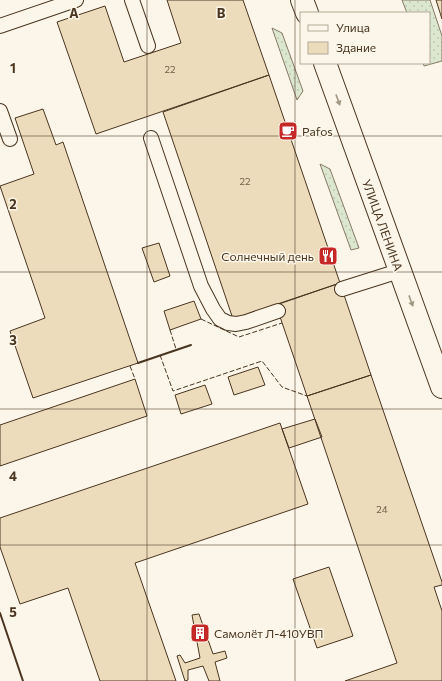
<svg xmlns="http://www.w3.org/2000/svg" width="442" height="681" font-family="Commissioner,sans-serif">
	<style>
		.grass { fill: url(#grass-dots); stroke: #887966 }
		.building { fill: #ecdcbc; stroke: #4a3520 }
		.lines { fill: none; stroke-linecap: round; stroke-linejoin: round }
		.service-casing { stroke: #4a3520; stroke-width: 16 }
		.primary-casing { stroke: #4a3520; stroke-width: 24 }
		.service { stroke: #fbf6e9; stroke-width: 14 }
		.primary { stroke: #fbf6e9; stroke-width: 22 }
		.fence { stroke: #4a3520; stroke-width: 1; stroke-dasharray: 5 2; stroke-linecap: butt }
		.wall { stroke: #4a3520; stroke-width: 2 }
		.oneway { fill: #a29684 }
		.grid { fill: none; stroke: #4a3520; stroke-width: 1; stroke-opacity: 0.55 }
		.labels { text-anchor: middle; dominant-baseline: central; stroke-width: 3; stroke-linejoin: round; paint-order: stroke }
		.number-label { font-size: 10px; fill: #725f47 }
		.poi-label { font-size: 12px; fill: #4a3520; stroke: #fbf6e9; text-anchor: start }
		.street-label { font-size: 12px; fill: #4a3520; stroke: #fbf6e9 }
		.grid-label { font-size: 13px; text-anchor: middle; font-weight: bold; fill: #4a3520; stroke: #fbf6e9; stroke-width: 3; stroke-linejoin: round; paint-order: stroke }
	</style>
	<defs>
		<pattern id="grass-dots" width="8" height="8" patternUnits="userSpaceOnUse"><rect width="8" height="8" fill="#dce7d0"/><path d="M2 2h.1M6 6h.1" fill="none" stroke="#bec7b2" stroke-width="1.8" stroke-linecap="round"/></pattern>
	</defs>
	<rect width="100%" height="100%" fill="#fbf6e9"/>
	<path class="grass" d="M402,0H430L442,36V61L424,66L423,63H429V13H407Z
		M272,28L282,33L303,91L297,100Z
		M320,164L330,169L359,248L351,250Z"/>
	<path class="building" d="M167,0H243L269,75L96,134L57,22L105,6L124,62L181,43Z
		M436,0H442V19Z
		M269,75L340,283L233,319L163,112Z
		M43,109L56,145L63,142L138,363L33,398L10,331L45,318L0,186L34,174L15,118Z
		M159,243L170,276L154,282L142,248Z
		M340,283L371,375L307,396L276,305Z
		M194,301L201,319L170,330L164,311Z
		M258,367L265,385L234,395L228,377Z
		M371,375L442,582V585L434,587L442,611V681H345L397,663L307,396Z
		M135,379L147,416L0,466V425Z
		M205,385L212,404L181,414L175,395Z
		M315,419L322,437L289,448L282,429Z
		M280,423L308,504L135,563L176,681H100L68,588L20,604L0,547V518Z
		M329,567L353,636L317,648L293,579Z
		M199,614L213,654L225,651L227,658L215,662L220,681H209L203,666L188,670V680L185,681L177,656L180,655L185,663L200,658L192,615Z"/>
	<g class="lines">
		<g class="service-casing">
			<path id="service" d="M132,0L148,46
				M0,26L76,0
				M0,111L10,139
				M151,138L201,286L213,309L220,319L228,323L236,324L246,322L278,311
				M342,289L399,271"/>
		</g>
		<g class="primary-casing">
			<path id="primary" d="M302,0L307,13
				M325,63L442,387"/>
		</g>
		<use href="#service" class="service"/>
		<use href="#primary" class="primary"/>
		<path class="fence" d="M201,319L239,337L282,323
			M170,330L176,349
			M160,355L173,391L262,361L282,387L307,396
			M130,366L135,379"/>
		<path class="wall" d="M138,363L191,345
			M0,613L23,681"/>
	</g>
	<defs><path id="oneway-solid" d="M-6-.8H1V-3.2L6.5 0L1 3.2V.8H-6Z"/></defs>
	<g class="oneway">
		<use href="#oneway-solid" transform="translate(338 100) rotate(70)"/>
		<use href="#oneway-solid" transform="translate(411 301) rotate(70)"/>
	</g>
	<path class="grid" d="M147,0V681M295,0V681M0,136H442M0,272H442M0,409H442M0,545H442"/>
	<defs>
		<g id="cafe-square" transform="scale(1)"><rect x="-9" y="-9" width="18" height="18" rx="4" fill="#c62828" stroke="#fbf6e9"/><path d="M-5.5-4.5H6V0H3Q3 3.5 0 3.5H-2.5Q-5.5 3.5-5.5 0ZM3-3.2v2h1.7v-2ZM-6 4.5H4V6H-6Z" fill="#fff"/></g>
		<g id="restaurant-square" transform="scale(1)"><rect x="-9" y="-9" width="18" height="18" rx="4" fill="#c62828" stroke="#fbf6e9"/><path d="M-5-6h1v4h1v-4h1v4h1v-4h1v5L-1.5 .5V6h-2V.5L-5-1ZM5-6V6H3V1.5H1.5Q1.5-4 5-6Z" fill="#fff"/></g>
		<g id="building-square" transform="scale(1)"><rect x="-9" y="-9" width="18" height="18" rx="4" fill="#c62828" stroke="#fbf6e9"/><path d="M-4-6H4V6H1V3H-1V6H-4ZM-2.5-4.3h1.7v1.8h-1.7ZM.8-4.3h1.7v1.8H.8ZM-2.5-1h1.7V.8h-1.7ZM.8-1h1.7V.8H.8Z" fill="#fff"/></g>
	</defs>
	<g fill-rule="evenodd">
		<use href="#cafe-square" x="288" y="131"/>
		<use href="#restaurant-square" x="328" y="256"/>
		<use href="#building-square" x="200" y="633"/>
	</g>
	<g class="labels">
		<g class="number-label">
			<text x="170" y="69">22</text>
			<text x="245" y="181">22</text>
			<text x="382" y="509">24</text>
		</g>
		<g class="poi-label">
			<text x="302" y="131">Pafos</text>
			<text x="314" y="256" text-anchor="end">Солнечный день</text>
			<text x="214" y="633">Самолёт Л-410УВП</text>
		</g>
		<g class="street-label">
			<text transform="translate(383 225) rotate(70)">УЛИЦА ЛЕНИНА</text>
		</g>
	</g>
	<g class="grid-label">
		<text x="74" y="18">A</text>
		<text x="221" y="18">B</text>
		<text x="13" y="73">1</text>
		<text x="13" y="209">2</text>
		<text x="13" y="345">3</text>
		<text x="13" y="481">4</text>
		<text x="13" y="617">5</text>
	</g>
	<rect x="300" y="12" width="130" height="52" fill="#fbf6e9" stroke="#b4a999"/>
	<rect x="308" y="25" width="20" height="6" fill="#fbf6e9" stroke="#b4a999"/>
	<text x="336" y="32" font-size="12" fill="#4a3520">Улица</text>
	<rect x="308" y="42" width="20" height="12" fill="#ecdcbc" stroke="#b4a999"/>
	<text x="336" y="52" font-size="12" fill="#4a3520">Здание</text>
</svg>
